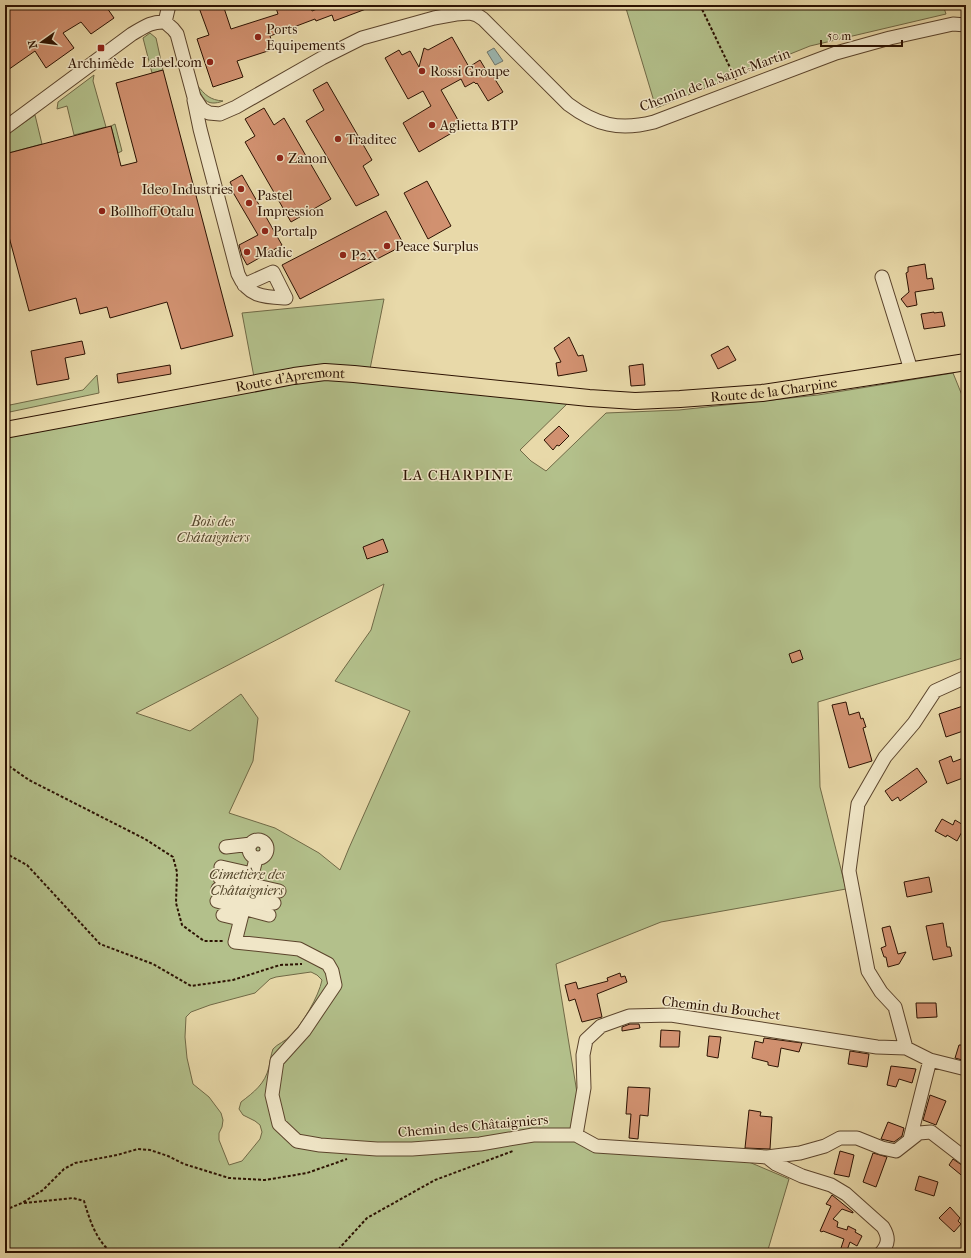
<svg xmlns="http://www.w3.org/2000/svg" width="971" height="1258" font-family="'IM FELL French Canon',serif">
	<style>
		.green { fill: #b3c08b; stroke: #706946; fill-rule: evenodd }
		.water { fill: #9bb8b3; stroke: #6f766c }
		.building { fill: #d19170; stroke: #2c1202 }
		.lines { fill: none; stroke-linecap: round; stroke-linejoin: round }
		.minor-casing { stroke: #5b442c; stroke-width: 15 }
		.major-casing { stroke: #2c1202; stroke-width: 18 }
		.path { stroke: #2c1202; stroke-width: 2; stroke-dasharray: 3 2; stroke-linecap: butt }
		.minor { stroke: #f0e6c7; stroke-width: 13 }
		.major { stroke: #e8d9a9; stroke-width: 16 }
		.poi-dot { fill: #8f2418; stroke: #f0e6c7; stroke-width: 1.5 }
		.labels { text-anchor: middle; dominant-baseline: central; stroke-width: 3; stroke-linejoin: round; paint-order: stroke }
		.poi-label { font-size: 14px; fill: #2c1202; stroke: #f0e6c7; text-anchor: start }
		.street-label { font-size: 14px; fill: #2c1202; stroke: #f0e6c7 }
		.park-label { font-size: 14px; font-style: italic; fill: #54462b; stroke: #f0e6c7 }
		.neighbourhood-label { font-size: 15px; letter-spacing: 1px; fill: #2c1202; stroke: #f0e6c7 }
	</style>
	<rect width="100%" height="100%" fill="#e8d9a9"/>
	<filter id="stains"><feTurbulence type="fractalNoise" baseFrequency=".005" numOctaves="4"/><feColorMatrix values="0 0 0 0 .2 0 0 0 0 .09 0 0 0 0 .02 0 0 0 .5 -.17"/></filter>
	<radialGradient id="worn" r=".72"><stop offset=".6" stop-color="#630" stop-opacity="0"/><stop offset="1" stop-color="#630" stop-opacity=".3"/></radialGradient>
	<path class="green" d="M625,5H943L946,14L810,46L656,108Z
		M150,33L156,38L163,70L152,73L143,38Z
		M94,75L93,81L106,127L74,135L67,106L57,109L58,102Z
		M197,85C205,95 210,100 223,101C207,107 202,99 197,85Z
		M35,115L42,144L5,154V136Z
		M115,124L122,151L118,153L111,126Z
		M384,299L370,369L254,377L242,313Z
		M953,373L966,405V657L818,702L820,787L846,889L661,922L556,964L586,1148L749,1162L789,1179L767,1253H5V437L293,383L343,378L570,401L520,450L531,461L546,471L606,413L679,410L818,395ZM384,584L371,630L335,681L410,711L349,848L340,870L319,853L275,828L229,813L253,761L258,718L241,694L190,731L136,713ZM311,972L317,975L322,980C319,996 302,1025 290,1036C286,1041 277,1044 273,1049C271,1054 270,1062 269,1067C265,1084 254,1092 241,1102L239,1109L243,1115L255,1121L260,1125L262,1132L260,1139L242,1161L229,1165L219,1140V1133L222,1127L223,1120L221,1113L209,1097L193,1084L187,1058L185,1037L186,1017L191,1012L210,1005L255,993L270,979L276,977Z
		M97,375L99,393L5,413V406L83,390Z"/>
	<path class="water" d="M494,48L503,61L495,65L487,52Z"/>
	<path class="building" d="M5,5H105L114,18L91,34L81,22L63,33L74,48L46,68L35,51L5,72Z
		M198,5H223L231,29L278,14L275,5H310L312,11L327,5H374V6L334,21L332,15L316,21L315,19L270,36L274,49L237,61L243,77L213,87L197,39L209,35Z
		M452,37L469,67L480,60L489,75L491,73L503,92L488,101L477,83L476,84L474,82L465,87L461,79L441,90L462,127L419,152L403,123L431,106L423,91L408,99L385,58L399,50L402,55L410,51L419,67L424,48L428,50Z
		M163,70L233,336L181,349L167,302L110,318L107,307L80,314L76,298L29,311L5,222V154L111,126L121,166L137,162L116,83Z
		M327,82L372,160L363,166L379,195L356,206L306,121L324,110L313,90Z
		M264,108L274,125L284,118L331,199L291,222L245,142L255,136L245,119Z
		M242,175L282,245L247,265L242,256L239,245L258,235L231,189L233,188L230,182Z
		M427,181L451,226L428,239L404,193Z
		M386,211L404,245L300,299L282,265Z
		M925,264L927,279L932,278L934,289L915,292L917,305L907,307L901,299L909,292L906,273L908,272V267Z
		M934,312V313L942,312L945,326L924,329L921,314Z
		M569,337L578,356L583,355L587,371L558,376L556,363L561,362L554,348Z
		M82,341L85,354L65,358L69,379L37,385L31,351Z
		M728,346L736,360L718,369L711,355Z
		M643,364L645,385L631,386L629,366Z
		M170,365L171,374L118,383L117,374Z
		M559,426L569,436L559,446L557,445L553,450L544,440Z
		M383,539L388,552L367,559L363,547Z
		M800,650L803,659L792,663L789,654Z
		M846,702L849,715L859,712L861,719L863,718L866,727L863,728L872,761L849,768L832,705Z
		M966,705V730L946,737L939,714Z
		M951,756L953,762L966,757V771L962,773L963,778L947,784L939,761Z
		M917,768L927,782L900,801L898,797L892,801L885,791Z
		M942,819L953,825L955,820L965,826L957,841L947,835L946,837L935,831Z
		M929,877L932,892L907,897L904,882Z
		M943,923L947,947H950L952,956L933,960L926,926Z
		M890,926L898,954L906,952L899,964L888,967L886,957H884L881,948L886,946L882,928Z
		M620,973L621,977L625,976L627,982L597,994L602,1017L582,1022L575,999L569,1001L565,985L576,982L578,989L608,981L607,978Z
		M916,1003H936L937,1017L917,1018Z
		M630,1024H639L640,1028L622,1031V1027Z
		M661,1030L680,1031L679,1047H660Z
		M709,1036L721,1037L718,1058L707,1056Z
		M764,1038L802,1043L799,1052L781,1048L778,1067L768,1065V1062L752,1058L755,1041L763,1043Z
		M959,1045H966V1061L955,1058Z
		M850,1051L869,1054L867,1067L848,1064Z
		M891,1066L916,1069L912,1083L899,1079L896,1087L887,1085Z
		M628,1087L650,1088L648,1116L640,1115L638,1139L629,1138L631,1114H626Z
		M930,1095L946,1101L936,1125L923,1120Z
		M749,1110L761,1112L760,1116L772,1117L770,1149L745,1148Z
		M888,1122L904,1128L902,1136L894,1142L881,1139Z
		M840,1151L854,1155L849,1177L834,1174Z
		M873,1153L887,1157L876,1187L863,1182Z
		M953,1159L966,1168V1179L949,1165Z
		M919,1176L938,1182L934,1196L915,1190Z
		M832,1195L853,1212V1213L842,1209L833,1219L838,1222L837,1227L847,1230L848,1226L856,1230L855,1232L862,1236L857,1246L850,1242L846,1253L840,1251L844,1239L823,1231L822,1232L820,1231L831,1206L826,1204Z
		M950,1207L960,1218L958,1221L961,1224L954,1232L939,1218Z"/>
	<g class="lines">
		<g class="minor-casing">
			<path id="minor" d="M165,22L173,29L177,34L194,97L202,109L209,113L220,114L236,107L322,58L362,38L434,18L456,14L470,13L477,15L483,19L568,104C596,125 619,131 654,122L836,53L890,38L953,24L966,25
				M165,22L169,5
				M194,100L200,129L238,274C248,297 264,297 286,298L273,272L244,285
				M5,128L132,34C144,27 152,21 165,22
				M882,277L911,370
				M249 849a9 9 0 1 1 18 0a9 9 0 1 1-18 0Z
				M226,847L251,844
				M256,859L235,942L299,949L328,964L332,971L335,985L304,1031L277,1061L272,1095L279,1124L297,1141L320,1145L377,1149H412L480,1144L533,1135H576L596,1146L767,1157L800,1153L825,1146L840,1138H857L882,1148L896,1151L919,1133L931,1132L966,1159
				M221,867L252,874
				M220,878L279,891
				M218,889L274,903
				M217,901L269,915
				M223,915L240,919
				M906,1048L895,1007L881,992L868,971L849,871L858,804L885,757L914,723L935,691L966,677
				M576,1135L584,1088L583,1055L586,1040L601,1026L629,1016L671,1015L877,1047L906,1048L930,1060L966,1069
				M910,1139L930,1060
				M767,1157L776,1164L802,1176L831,1185L846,1194L883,1227C889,1237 889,1244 881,1253"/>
		</g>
		<g class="major-casing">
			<g id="major">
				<path id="s1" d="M5,430L294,376L325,372L354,374L589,398L635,401L680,399L762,393L843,381L966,362"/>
			</g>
		</g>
		<path class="path" d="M700,5L736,80
			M964,14L963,11L966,8
			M5,765L6,764L29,780L145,839L173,857L177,872L176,903L182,925L204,941H224
			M5,853L27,865L100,944L153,964L191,986L233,980L280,965L302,964
			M24,1203L73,1198L84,1201C90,1221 96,1240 112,1253
			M5,1210L22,1203L43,1190L64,1169L75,1163L117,1155L138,1149L150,1150L168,1156L184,1164L229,1178L265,1180L307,1173L347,1159
			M335,1253L367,1218L435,1180L513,1151"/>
		<use href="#minor" class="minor"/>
		<use href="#major" class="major"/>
	</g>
	<g class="poi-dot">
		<circle cx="258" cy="37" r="4"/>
		<rect x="97" y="44" width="8" height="8" rx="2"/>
		<circle cx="210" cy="62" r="4"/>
		<circle cx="422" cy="71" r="4"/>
		<circle cx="432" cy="125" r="4"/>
		<circle cx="338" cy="139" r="4"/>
		<circle cx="280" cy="158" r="4"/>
		<circle cx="241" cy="189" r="4"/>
		<circle cx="249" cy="203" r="4"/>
		<circle cx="102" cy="211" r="4"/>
		<circle cx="265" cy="231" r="4"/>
		<circle cx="387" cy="246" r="4"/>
		<circle cx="247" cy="252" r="4"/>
		<circle cx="343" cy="255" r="4"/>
	</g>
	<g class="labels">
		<g class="poi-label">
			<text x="266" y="29">Ports<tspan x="266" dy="16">Equipements</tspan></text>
			<text x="202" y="62" text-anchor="end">Label.com</text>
			<text x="101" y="63" text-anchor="middle">Archimède</text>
			<text x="430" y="71">Rossi Groupe</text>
			<text x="440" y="125">Aglietta BTP</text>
			<text x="346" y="139">Traditec</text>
			<text x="288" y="158">Zanon</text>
			<text x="233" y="189" text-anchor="end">Ideo Industries</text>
			<text x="257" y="195">Pastel<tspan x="257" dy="16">Impression</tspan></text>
			<text x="110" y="211">Bollhoff Otalu</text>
			<text x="273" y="231">Portalp</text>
			<text x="395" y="246">Peace Surplus</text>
			<text x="255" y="252">Madic</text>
			<text x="351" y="255">P2X</text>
		</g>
		<g class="street-label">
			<text transform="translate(715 80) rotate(-20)">Chemin de la Saint-Martin</text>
			<text stroke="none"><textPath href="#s1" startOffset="290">Route d'Apremont</textPath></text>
			<text stroke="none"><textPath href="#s1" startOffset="776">Route de la Charpine</textPath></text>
			<text transform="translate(721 1008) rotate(7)">Chemin du Bouchet</text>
			<text transform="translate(473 1126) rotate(-5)">Chemin des Châtaigniers</text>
		</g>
		<g class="park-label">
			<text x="213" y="521">Bois des<tspan x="213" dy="16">Châtaigniers</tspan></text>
			<text x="247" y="874">Cimetière des<tspan x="247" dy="16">Châtaigniers</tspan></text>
		</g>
		<g class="neighbourhood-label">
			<text x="458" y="475">LA CHARPINE</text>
		</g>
	</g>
	<rect width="971" height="1258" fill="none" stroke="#e8d9a9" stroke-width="20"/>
	<rect x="6" y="6" width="959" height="1246" fill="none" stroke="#2c1202" stroke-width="2"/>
	<rect x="10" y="10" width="951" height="1238" fill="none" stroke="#2c1202"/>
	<g transform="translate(42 42) rotate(256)" stroke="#f0e6c7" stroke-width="3" paint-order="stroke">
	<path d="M0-3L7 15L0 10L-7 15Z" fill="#2c1202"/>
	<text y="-6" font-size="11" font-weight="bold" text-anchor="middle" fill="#2c1202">N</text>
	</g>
	<path d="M821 40v6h81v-6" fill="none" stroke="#2c1202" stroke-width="2"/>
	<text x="827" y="40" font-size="12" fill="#2c1202" stroke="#f0e6c7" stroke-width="3" paint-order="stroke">50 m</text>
	<rect width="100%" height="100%" filter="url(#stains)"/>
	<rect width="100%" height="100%" fill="url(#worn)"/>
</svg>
